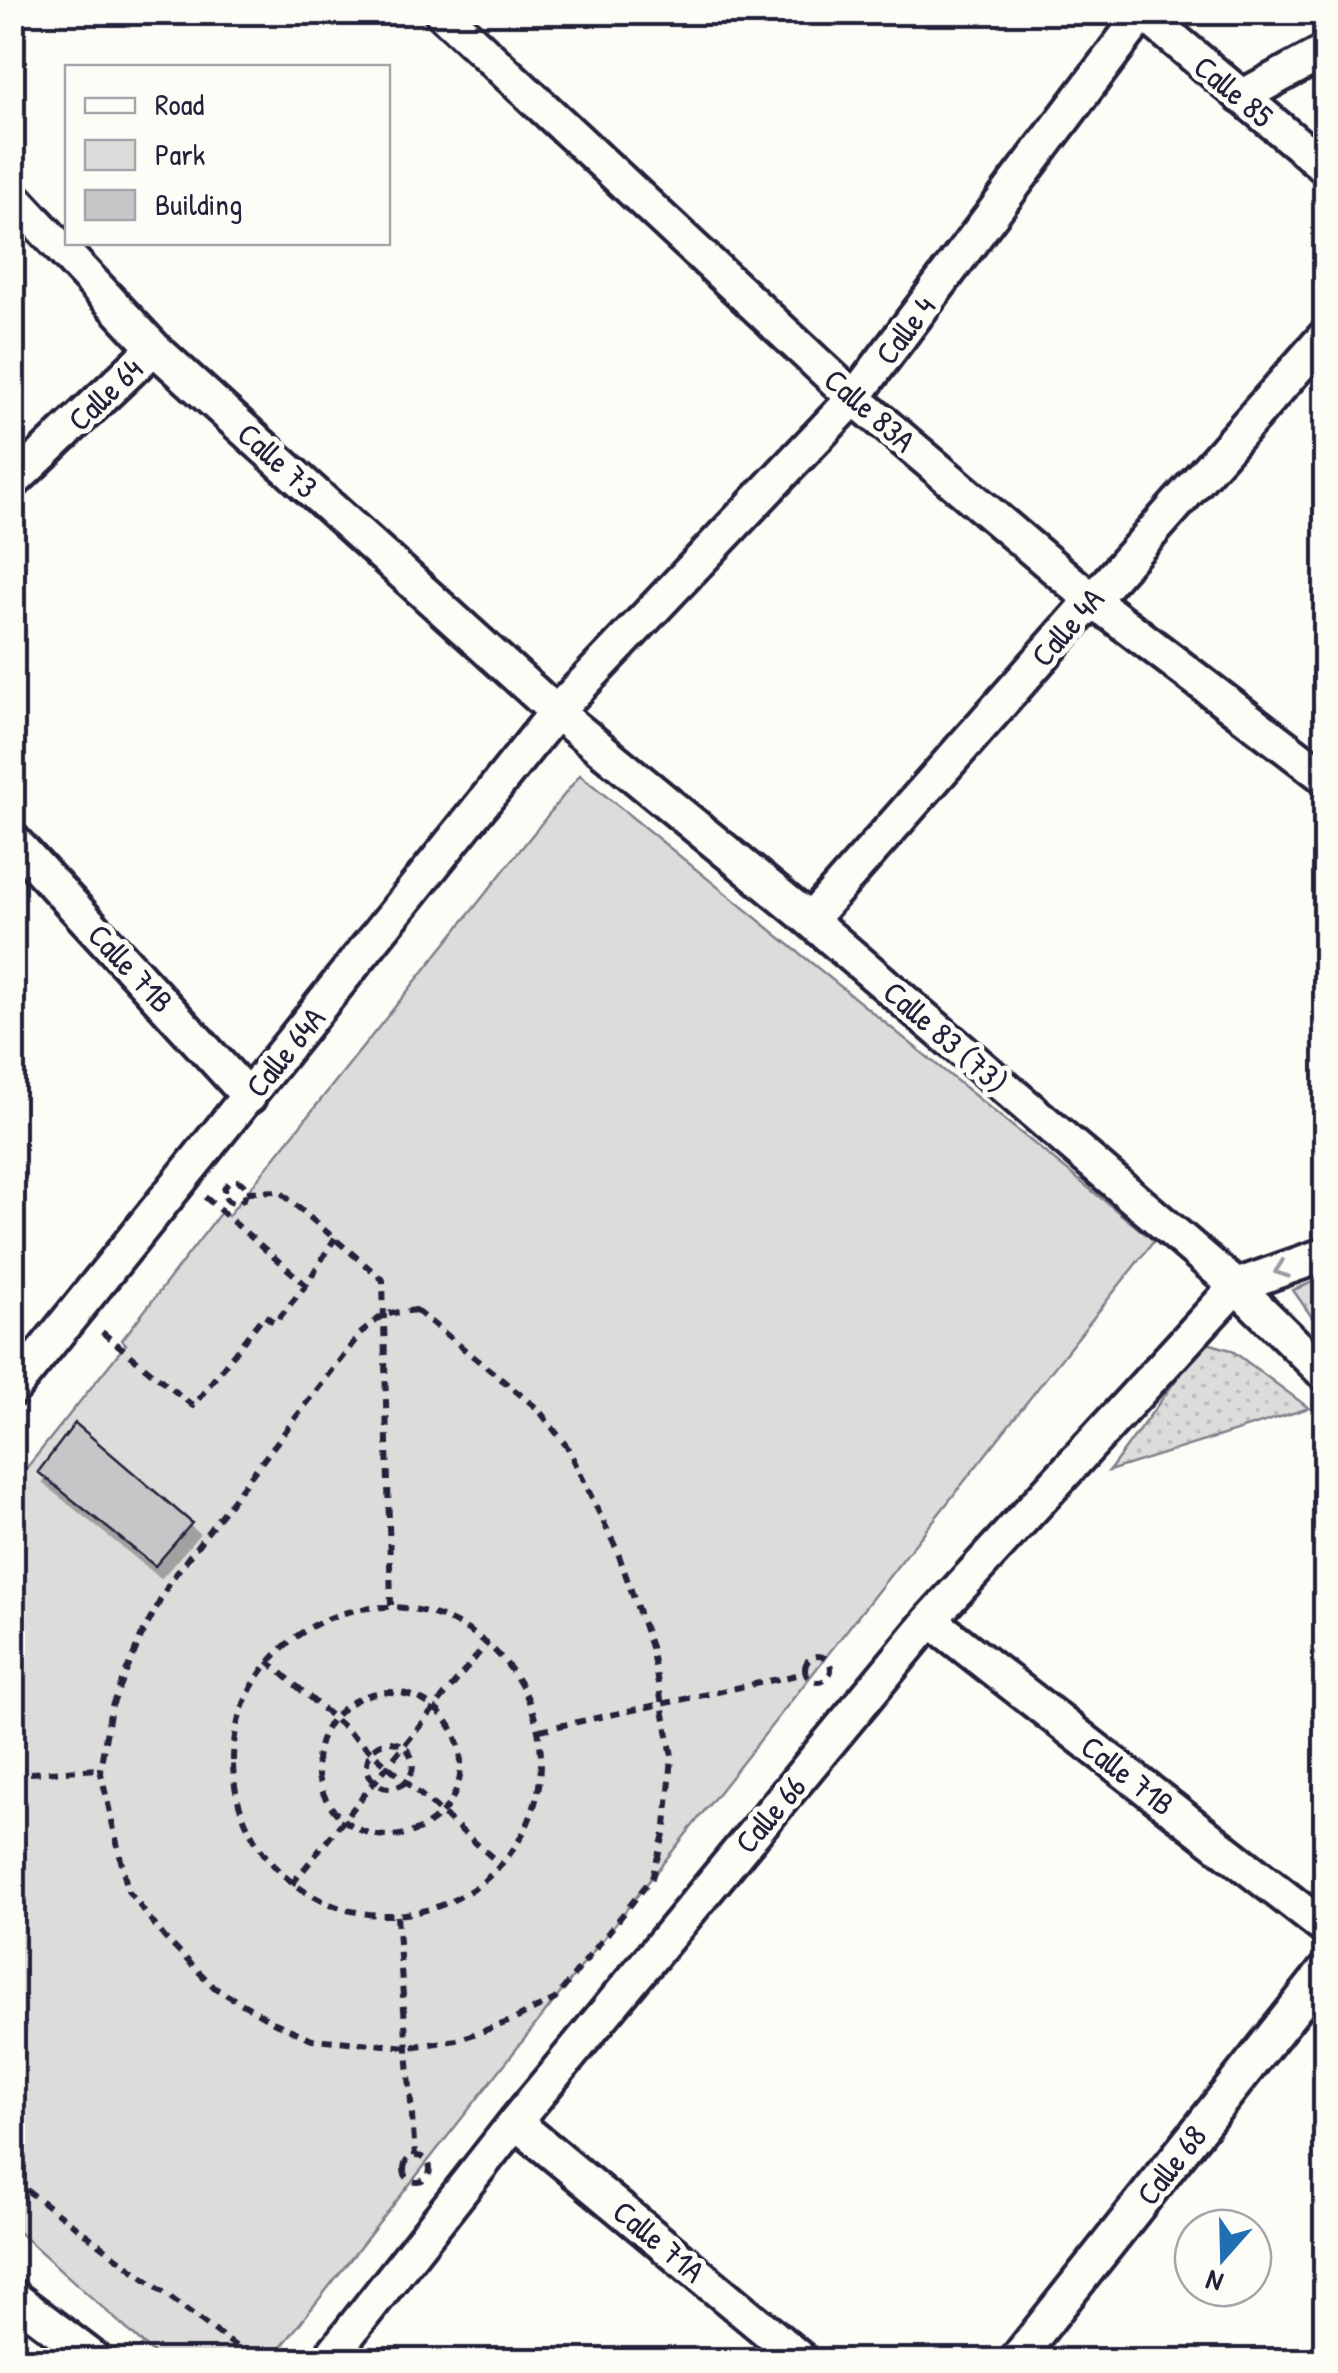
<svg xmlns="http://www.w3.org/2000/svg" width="1338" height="2373" font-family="'Patrick Hand',sans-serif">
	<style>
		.grass { fill: url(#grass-dots); stroke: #807f8b; stroke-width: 2.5 }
		.green { fill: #dddcdb; stroke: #807f8b; stroke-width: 2.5 }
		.building { fill: #c6c6c8; stroke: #22223b; stroke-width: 2.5; filter: url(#shadow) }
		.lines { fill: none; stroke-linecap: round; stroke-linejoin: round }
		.street-casing { stroke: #22223b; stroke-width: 40 }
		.path { stroke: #22223b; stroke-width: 6; stroke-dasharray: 10 8; stroke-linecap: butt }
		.street { stroke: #fdfcf7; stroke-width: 32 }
		.oneway { stroke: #9a9aa2 }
		.labels { text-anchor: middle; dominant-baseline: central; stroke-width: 10; stroke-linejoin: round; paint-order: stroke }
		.street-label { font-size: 32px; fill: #22223b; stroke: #fdfcf7 }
	</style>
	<defs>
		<pattern id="grass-dots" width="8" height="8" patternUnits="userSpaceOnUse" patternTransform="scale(2.5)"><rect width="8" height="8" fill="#dddcdb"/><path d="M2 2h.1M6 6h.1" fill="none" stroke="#bdbcbd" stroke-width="1.8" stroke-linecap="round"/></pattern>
		<filter id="shadow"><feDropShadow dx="6" dy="11" stdDeviation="0" flood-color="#0004"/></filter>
	</defs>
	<rect width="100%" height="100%" fill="#fdfcf7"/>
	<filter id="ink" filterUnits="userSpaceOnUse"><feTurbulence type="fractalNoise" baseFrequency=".01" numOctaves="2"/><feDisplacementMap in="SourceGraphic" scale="20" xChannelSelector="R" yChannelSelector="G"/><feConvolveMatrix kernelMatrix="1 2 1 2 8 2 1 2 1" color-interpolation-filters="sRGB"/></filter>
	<g filter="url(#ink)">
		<path class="grass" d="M1325,1277L1326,1336H1325L1293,1290Z
			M1204,1342L1231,1350L1309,1408L1109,1471Z"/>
		<path class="green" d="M580,775L1154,1241L271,2360H161L13,2227V1485L126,1344L122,1340L221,1212L228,1216Z"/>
		<path class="building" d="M75,1423L192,1523L155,1566L38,1472Z"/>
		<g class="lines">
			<g class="street-casing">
				<path id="street" d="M441,12L854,398L1091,599L1326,778
					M1142,12L1326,168
					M1241,97L1326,51
					M12,196L154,348L556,712L810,920L1236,1286L1326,1375
					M12,483L154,348
					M12,839L249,1097
					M810,920L1326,335
					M12,1390L556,712L854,398L1144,12
					M930,1620L1326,1929
					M515,2122L802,2360
					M12,2296L96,2360
					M328,2360L515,2122L930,1620L1236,1286L1326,1254
					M1016,2360L1326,1969"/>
			</g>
			<path class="path" d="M224 1192a11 11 0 1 1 22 0a11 11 0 1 1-22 0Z
				M247,1192L279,1191L383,1280L391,1605
				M205,1197L306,1285
				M416,1310L538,1409L568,1448L617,1550L651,1647L672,1756L666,1827L652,1878L555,1999L511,2021L457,2040L409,2047L312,2039L275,2023L215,1988L165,1938L128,1891L100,1769L111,1708L141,1637L171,1580L360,1334L384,1314Z
				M102,1332L193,1406L264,1315L275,1323L306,1285L335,1238
				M233 1761a154 154 0 1 1 308 0a154 154 0 1 1-308 0Z
				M805 1669a13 13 0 1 1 26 0a13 13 0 1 1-26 0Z
				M268,1661L502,1866
				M317 1764a72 72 0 1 1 144 0a72 72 0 1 1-144 0Z
				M540,1730L806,1673
				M367 1765a23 23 0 1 1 46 0a23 23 0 1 1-46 0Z
				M12,1774L100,1769
				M292,1884L488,1642
				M397,1916L415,2156
				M404 2169a13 13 0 1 1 26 0a13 13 0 1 1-26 0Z
				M12,2179L254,2360"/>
			<use href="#street" class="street"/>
		</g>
		<defs><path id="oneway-chevron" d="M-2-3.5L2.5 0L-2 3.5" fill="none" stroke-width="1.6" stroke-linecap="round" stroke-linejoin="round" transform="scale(2.5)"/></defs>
		<use class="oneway" href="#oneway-chevron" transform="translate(1281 1270) rotate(160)"/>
	</g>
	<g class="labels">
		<g class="street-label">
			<text transform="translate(1234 91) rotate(40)">Calle 85</text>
			<text transform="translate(905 330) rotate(-53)">Calle 4</text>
			<text transform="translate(105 394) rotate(-44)">Calle 64</text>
			<text transform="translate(870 410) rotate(41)">Calle 83A</text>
			<text transform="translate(278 460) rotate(42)">Calle 73</text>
			<text transform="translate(1067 627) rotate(-49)">Calle 4A</text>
			<text transform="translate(131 968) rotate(47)">Calle 71B</text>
			<text transform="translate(946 1037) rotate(41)">Calle 83 (73)</text>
			<text transform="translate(285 1052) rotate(-51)">Calle 64A</text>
			<text transform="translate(1128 1775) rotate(38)">Calle 71B</text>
			<text transform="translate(770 1814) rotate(-50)">Calle 66</text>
			<text transform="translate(1171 2165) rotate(-52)">Calle 68</text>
			<text transform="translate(659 2241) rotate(40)">Calle 71A</text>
		</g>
	</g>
	<rect width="1338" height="2373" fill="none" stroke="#fdfcf7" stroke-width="50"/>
	<rect x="25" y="25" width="1288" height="2323" fill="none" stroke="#22223b" stroke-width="4" filter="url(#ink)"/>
	<rect x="65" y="65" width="325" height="180" fill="#fdfcf7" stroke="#a5a5ac" stroke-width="2.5"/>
	<rect x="85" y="98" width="50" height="15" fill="#fdfcf7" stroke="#a5a5ac" stroke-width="2.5"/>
	<text x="155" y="115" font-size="30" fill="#22223b">Road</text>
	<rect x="85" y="140" width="50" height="30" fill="#dddcdb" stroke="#a5a5ac" stroke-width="2.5"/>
	<text x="155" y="165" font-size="30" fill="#22223b">Park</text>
	<rect x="85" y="190" width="50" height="30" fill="#c6c6c8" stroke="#a5a5ac" stroke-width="2.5"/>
	<text x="155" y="215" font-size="30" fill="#22223b">Building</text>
	<g transform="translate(1223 2258) rotate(200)"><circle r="48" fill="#fdfcf7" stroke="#a5a5ac" stroke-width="2.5"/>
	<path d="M0-8L18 38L0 25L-18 38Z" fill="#1f6fb2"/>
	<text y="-15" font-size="28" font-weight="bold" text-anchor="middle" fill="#22223b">N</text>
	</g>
</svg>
